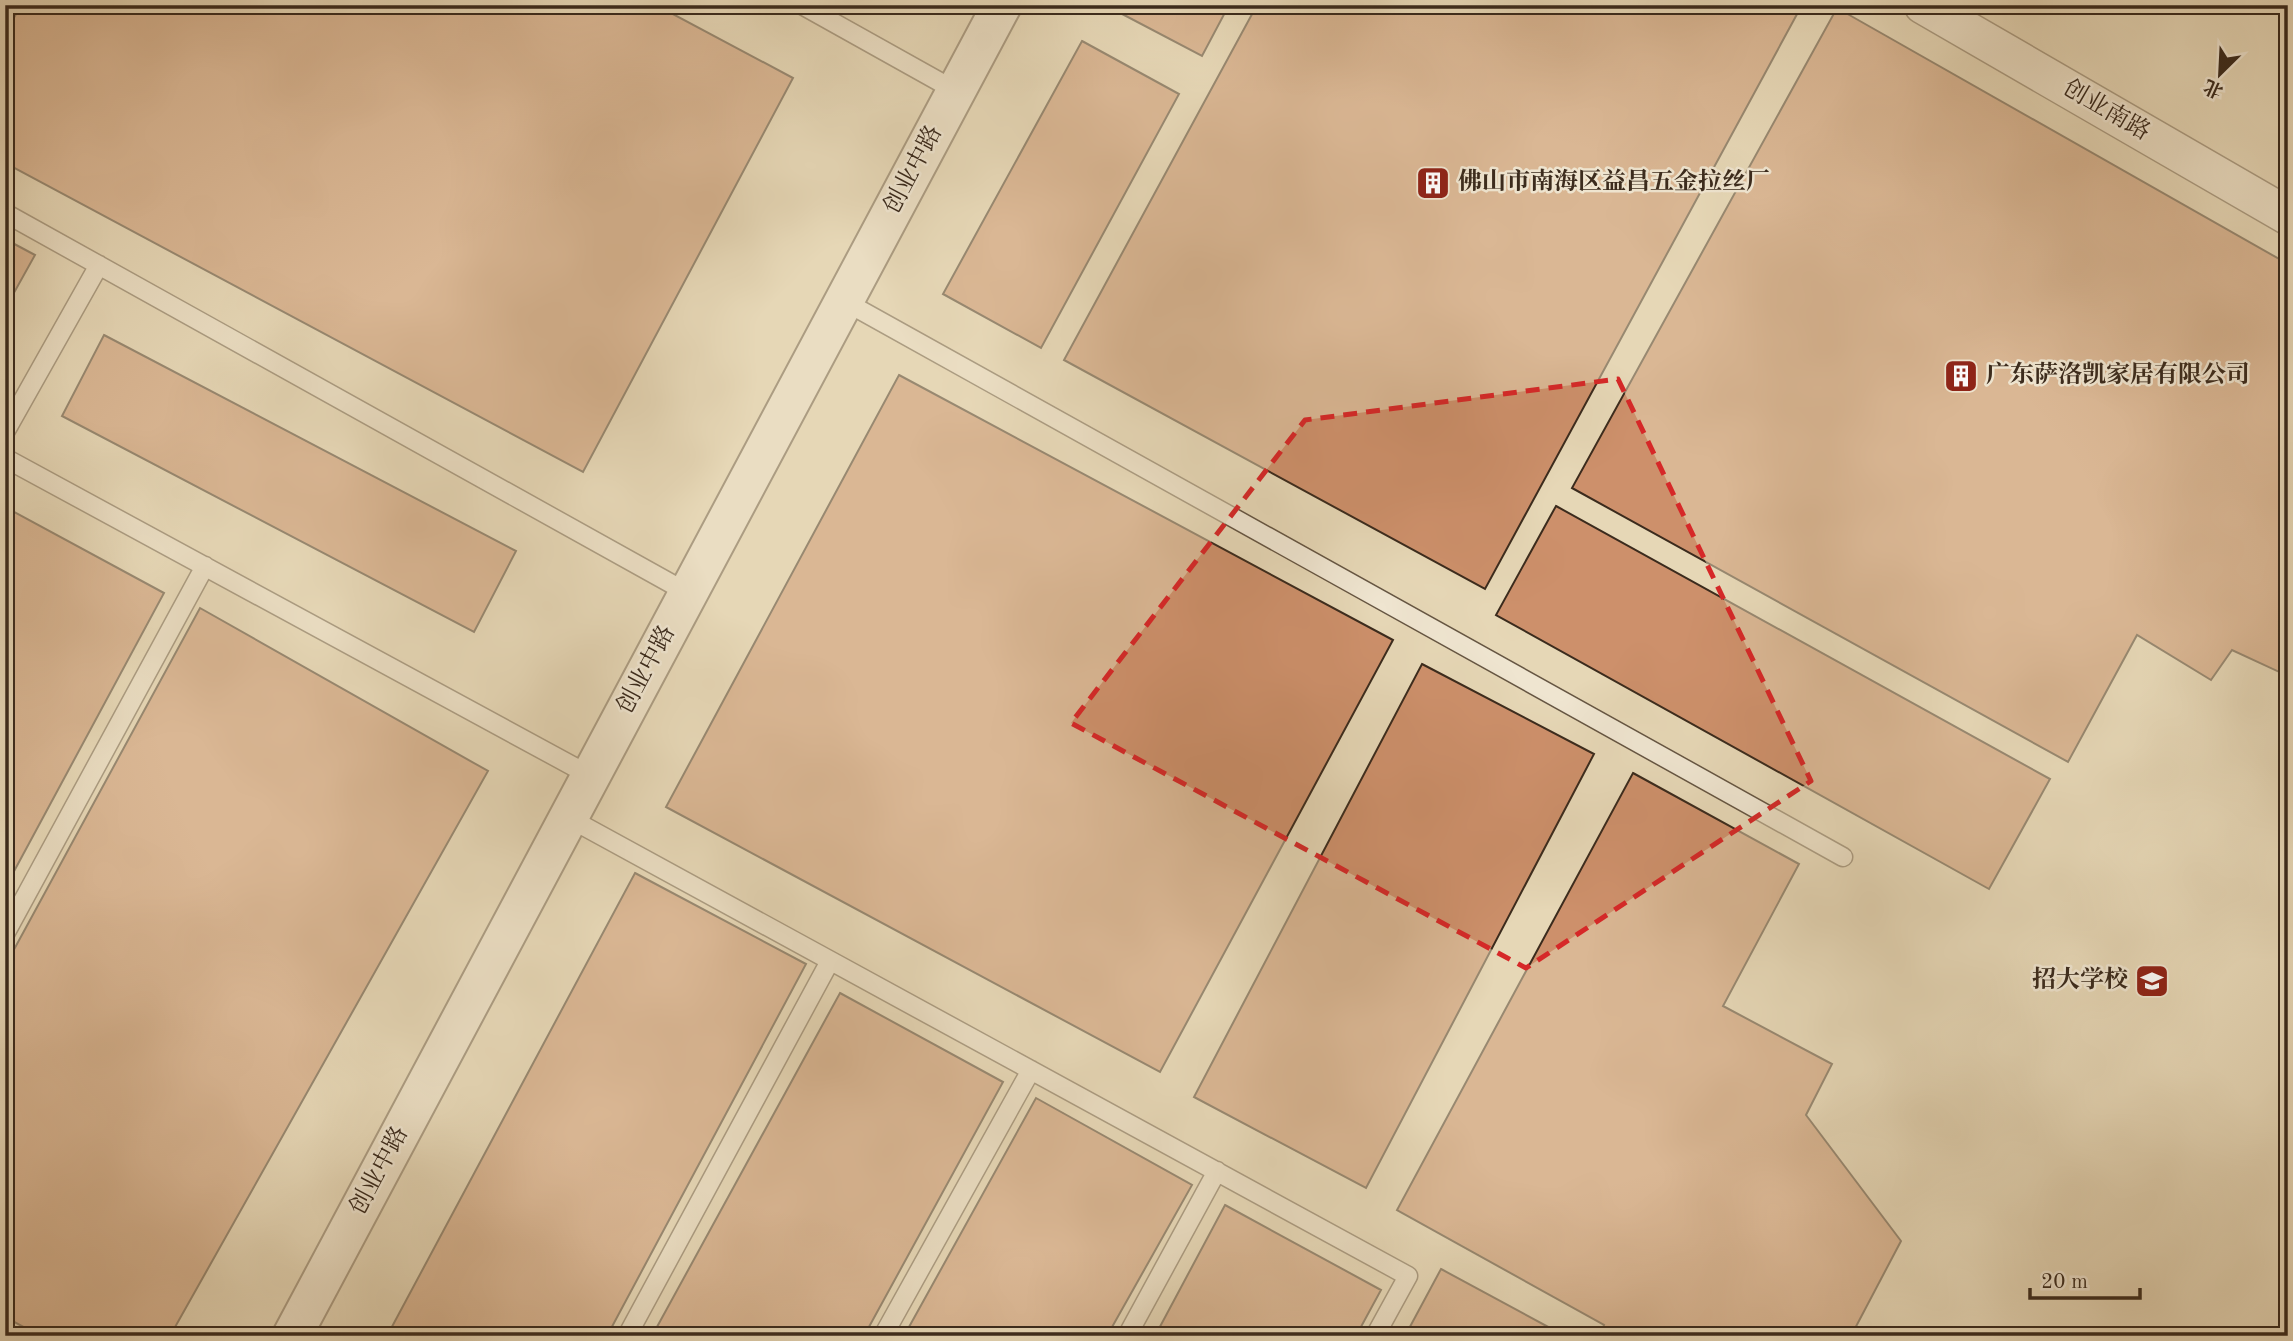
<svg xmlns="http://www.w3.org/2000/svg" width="2293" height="1341" font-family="'Old Standard TT','Noto Serif SC',serif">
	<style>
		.building { fill: #cd906b; stroke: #3b2b1d; stroke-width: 2 }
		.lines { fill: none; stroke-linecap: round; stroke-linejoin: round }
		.service-casing { stroke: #665643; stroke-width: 21 }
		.minor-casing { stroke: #665643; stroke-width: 40 }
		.tertiary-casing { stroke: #665643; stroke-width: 42 }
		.service { stroke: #efe5d0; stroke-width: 18 }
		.minor { stroke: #efe5d0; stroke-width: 37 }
		.tertiary { stroke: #efe5d0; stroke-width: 38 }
		.marked { fill: none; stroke: #d62828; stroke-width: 5; stroke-dasharray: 14 9; stroke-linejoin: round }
		.labels { text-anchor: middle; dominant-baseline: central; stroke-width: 5; stroke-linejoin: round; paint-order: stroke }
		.street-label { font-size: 24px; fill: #3b2b1d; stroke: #efe5d0 }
		.poi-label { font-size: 24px; font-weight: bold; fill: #3b2b1d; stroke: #efe5d0; text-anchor: start }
	</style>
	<rect width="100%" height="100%" fill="#e6d7b6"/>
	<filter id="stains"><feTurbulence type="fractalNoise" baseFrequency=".00286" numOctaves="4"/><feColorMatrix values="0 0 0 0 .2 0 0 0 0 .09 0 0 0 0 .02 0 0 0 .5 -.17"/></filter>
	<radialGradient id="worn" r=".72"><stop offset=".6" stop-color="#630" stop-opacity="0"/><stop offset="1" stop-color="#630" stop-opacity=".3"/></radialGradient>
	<path class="building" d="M21,5H656L793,78L583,472L5,163V34Z
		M1105,5H1229L1202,56Z
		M1257,5H1802L1485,589L1064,360Z
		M1837,8L2288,264V676L2232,650L2211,680L2137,635L2068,762L1572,488Z
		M1082,41L1179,94L1041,348L943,294Z
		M5,239L35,255L5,309Z
		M104,335L516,551L474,632L62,416Z
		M899,375L1393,640L1160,1072L666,807Z
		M1556,506L2050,779L1989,889L1496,615Z
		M5,507L164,593L5,888Z
		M200,608L488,771L170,1336H40L5,1317V966Z
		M1422,664L1594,754L1366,1188L1194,1097Z
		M1633,773L1799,864L1723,1006L1832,1064L1806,1115L1901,1241L1851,1336H1598L1604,1325L1397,1210Z
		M635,873L806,964L607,1336H387Z
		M840,993L1003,1082L864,1336H652Z
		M1036,1098L1192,1185L1107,1336H904Z
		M1225,1205L1381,1290L1356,1336H1155Z
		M1441,1269L1565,1336H1405Z"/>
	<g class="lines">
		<g class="service-casing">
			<path id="service" d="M802,5L956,91
				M5,213L688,593
				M844,301L1843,857
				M5,432L99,265
				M5,458L591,776
				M569,818L1408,1276L1375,1336
				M5,934L205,566
				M627,1336L830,961
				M883,1336L1031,1070
				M1127,1336L1217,1171"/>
		</g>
		<g class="minor-casing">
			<path id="minor" d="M1923,5L2288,216"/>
		</g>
		<g class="tertiary-casing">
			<path id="tertiary" d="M292,1336L1002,5"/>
		</g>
		<use href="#service" class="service"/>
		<use href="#minor" class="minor"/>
		<use href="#tertiary" class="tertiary"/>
	</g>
	<path d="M0 0H2293V1341H0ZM1618,379L1811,781L1526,968L1071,723L1305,420Z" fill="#e6d7b6" fill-opacity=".55" fill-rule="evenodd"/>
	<path class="marked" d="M1618,379L1811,781L1526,968L1071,723L1305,420Z"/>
	<defs>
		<g id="building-square" transform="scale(1.75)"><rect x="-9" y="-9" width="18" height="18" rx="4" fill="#8f2418" stroke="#efe5d0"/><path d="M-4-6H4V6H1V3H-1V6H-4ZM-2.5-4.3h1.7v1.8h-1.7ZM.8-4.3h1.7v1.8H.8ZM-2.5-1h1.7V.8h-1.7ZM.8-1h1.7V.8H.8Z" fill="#fff"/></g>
		<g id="school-square" transform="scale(1.75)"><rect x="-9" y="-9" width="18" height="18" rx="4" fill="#8f2418" stroke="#efe5d0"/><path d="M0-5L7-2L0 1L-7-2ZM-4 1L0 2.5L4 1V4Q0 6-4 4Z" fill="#fff"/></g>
	</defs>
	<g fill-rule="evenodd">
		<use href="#building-square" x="1433" y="183"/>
		<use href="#building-square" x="1961" y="376"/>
		<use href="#school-square" x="2152" y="981"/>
	</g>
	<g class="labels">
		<g class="street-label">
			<text transform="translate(2106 111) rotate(30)">创业南路</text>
			<text transform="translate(914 170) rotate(-62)">创业中路</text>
			<text transform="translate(647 670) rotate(-62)">创业中路</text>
			<text transform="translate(380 1171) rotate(-62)">创业中路</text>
		</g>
		<g class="poi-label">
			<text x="1458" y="183">佛山市南海区益昌五金拉丝厂</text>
			<text x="1986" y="376">广东萨洛凯家居有限公司</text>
			<text x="2128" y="981" text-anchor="end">招大学校</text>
		</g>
	</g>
	<rect width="2293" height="1341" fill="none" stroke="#e6d7b6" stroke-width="28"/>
	<rect x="7" y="7" width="2279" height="1327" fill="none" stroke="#3b2b1d" stroke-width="3.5"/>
	<rect x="14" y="14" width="2265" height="1313" fill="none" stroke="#3b2b1d" stroke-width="2"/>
	<g transform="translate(2220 74) rotate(204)" stroke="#efe5d0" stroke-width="5" paint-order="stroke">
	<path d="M0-5L12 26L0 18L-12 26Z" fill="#3b2b1d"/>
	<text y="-10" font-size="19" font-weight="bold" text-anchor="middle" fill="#3b2b1d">北</text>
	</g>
	<path d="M2030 1288v10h110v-10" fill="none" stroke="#3b2b1d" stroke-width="3.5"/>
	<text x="2041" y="1288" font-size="21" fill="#3b2b1d" stroke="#efe5d0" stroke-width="5" paint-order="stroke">20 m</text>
	<rect width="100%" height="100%" filter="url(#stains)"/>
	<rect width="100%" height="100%" fill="url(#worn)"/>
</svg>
